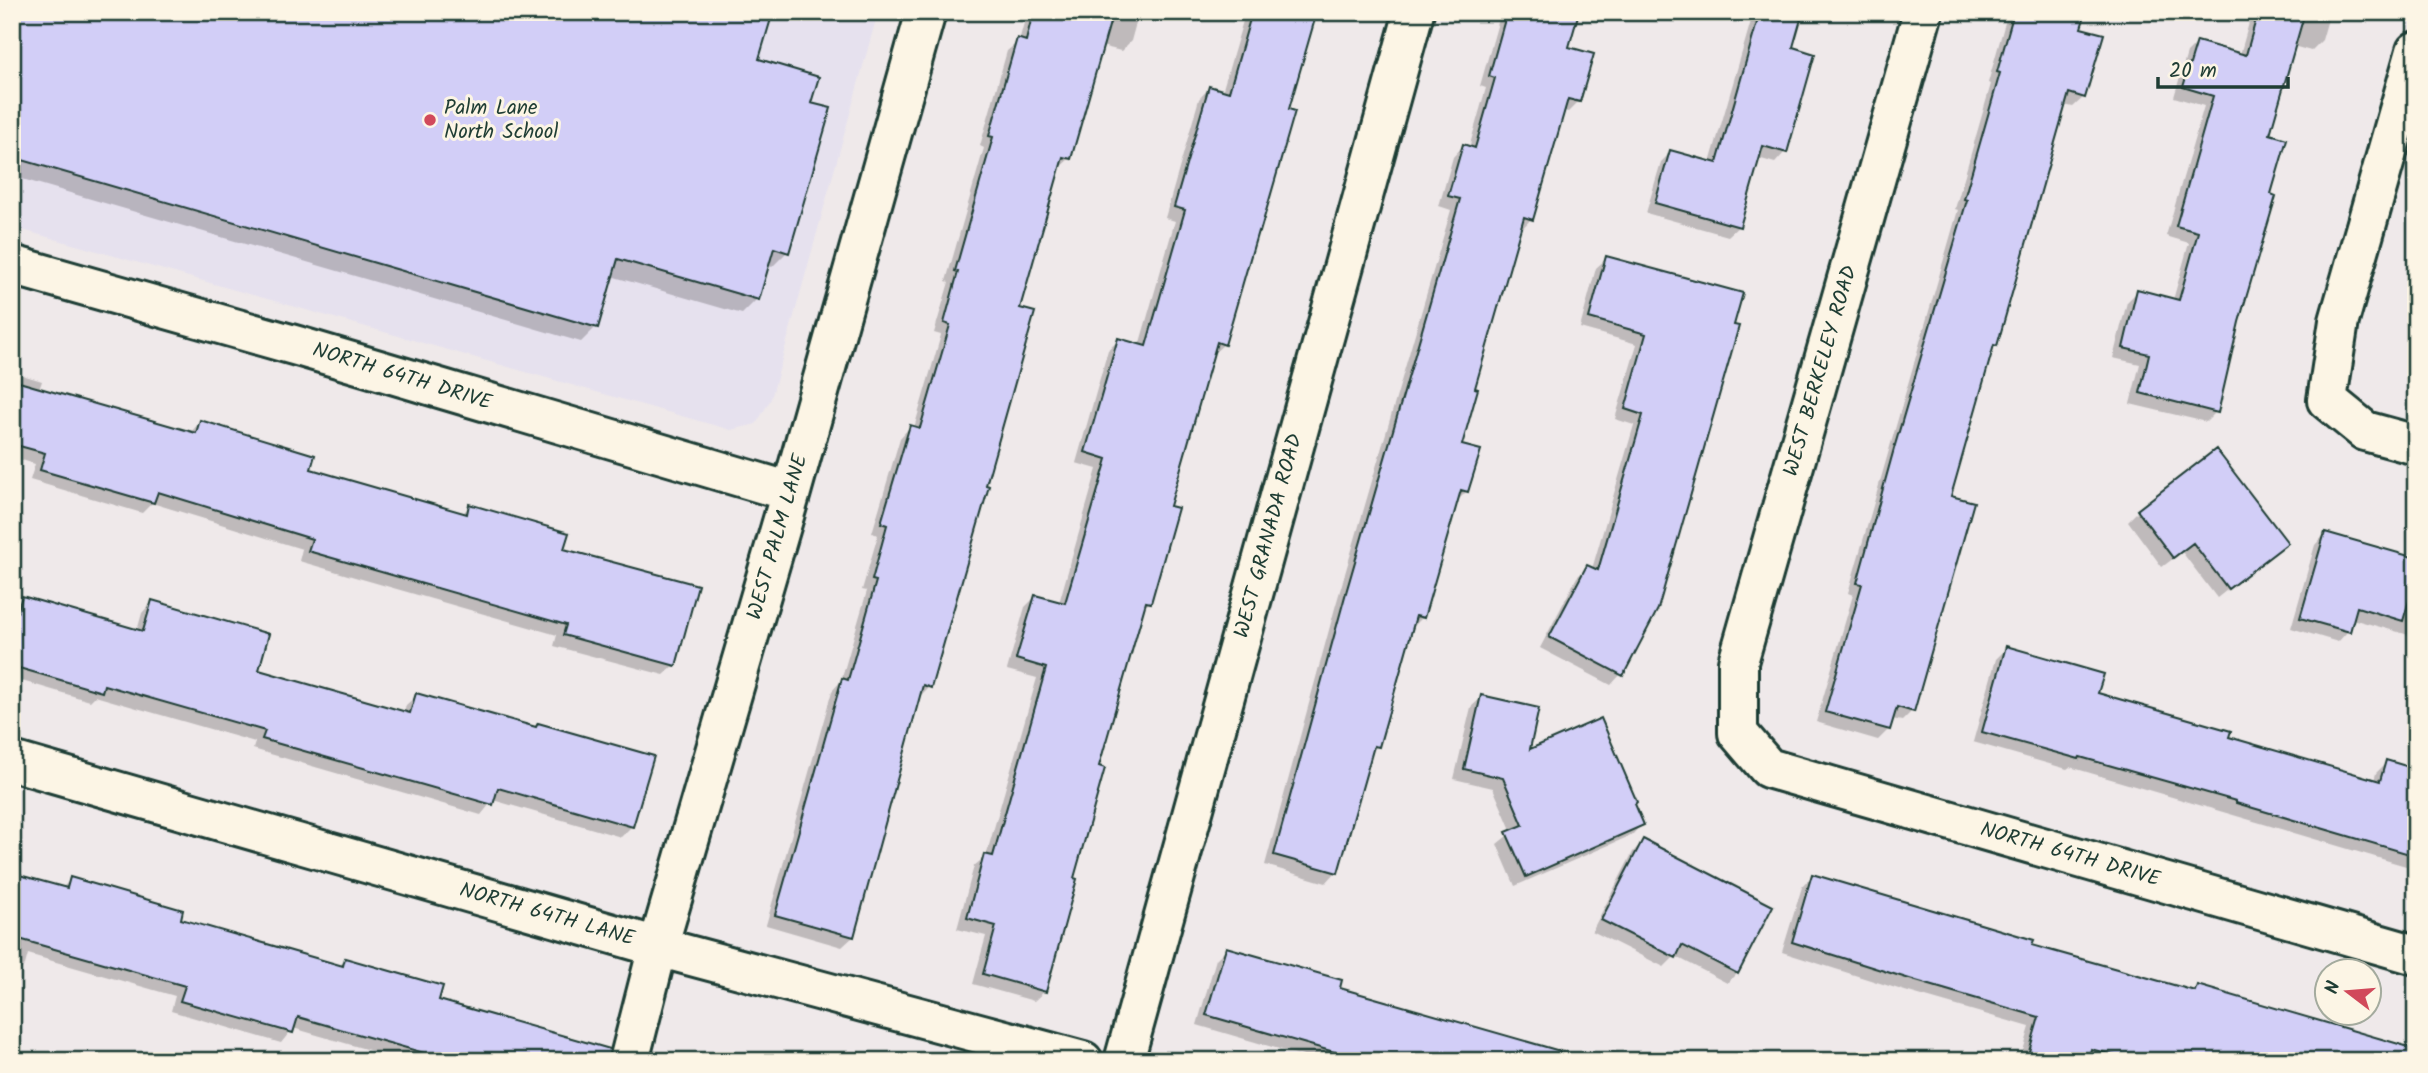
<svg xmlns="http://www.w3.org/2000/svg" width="2428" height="1073" font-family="Kalam,sans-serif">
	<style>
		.built { fill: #e6e1ee }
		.shadow { fill: #0003 }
		.building { fill: #d2cef7; stroke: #1f3d34; stroke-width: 2 }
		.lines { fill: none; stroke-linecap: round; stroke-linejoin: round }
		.street-casing { stroke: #1f3d34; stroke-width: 44 }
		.street { stroke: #fcf5e5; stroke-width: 38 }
		.poi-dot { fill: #d1495b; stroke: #fcf5e5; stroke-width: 2.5 }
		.labels { text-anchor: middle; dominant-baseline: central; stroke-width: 6; stroke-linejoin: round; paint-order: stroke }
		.poi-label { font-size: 21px; fill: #1f3d34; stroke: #fcf5e5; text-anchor: start }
		.street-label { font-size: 21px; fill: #1f3d34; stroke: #fcf5e5 }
	</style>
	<rect width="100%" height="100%" fill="#efe9ea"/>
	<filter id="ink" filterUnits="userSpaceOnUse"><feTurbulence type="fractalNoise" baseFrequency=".0143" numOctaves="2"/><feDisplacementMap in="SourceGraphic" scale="14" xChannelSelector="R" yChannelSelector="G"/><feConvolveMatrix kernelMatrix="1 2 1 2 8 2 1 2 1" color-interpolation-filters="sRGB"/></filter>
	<g filter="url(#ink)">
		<path class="built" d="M12,12H878L771,399L756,424L731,430L12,227Z"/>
		<path class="shadow" d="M12,12L757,60L809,104L787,252L772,267L767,265L757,299L742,314L611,276L596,327L581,342L12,176Z
			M1027,12H1139L1131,41L1121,51L1101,46L1069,159L1058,169L1018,309L929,687L918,698L853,937L842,947L766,925L832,691L841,681L867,591L862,590L878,535L872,533L900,438L910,427L914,428L941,335L934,333L949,282L946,281L984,148L980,146L1007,51L1019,41Z
			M1213,12H1315L1224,344L1213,354L1168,507L1150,602L1142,609L1097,767L1045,991L1034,1001L973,984L986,936L957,929L974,866L986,856L1037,678L1007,670L1025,607L1035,597L1059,603L1097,469L1076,463L1108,350L1119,340L1139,346L1175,221L1165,218L1199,99L1209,88L1222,92L1243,21Z
			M1501,12H1577L1567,48L1579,101L1568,112L1563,110L1531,219L1521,230L1519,229L1473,389L1460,446L1467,491L1456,502L1422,618L1412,628L1377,746L1370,754L1336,872L1326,883L1265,865L1335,608L1451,210L1439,206L1453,157L1463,146L1469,148L1486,88L1480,86Z
			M1722,12H1802L1791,48L1785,152L1775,163L1758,158L1739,226L1728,236L1646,213L1661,162L1671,152L1710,163L1751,21Z
			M2008,12H2084L2079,29L2084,97L2073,107L2064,105L1995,345L1991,349L1949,497L1912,711L1902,721L1892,719L1889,729L1878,740L1816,722L1853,595L1848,593L1958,210L1955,209L1991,84L1988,83Z
			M2252,12H2330L2322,40L2311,51L2293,46L2268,135L2269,196L2216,412L2206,422L2130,404L2140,364L2113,358L2127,302L2138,291L2173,300L2189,243L2166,236L2204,106L2174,97L2187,53L2197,43L2240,55Z
			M1607,258L1741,295L1621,674L1611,685L1540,648L1577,577L1588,567L1592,569L1634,425L1615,419L1637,344L1580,328L1596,268Z
			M12,372L42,381L39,390L190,433L200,422L309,470L462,514L470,506L562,550L675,665L664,675L554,646L557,635L299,561L302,549L152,503L142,513L30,480L35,464L12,457Z
			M2138,511L2286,543L2217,598L2182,552L2162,567L2128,521Z
			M2325,534L2416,560V637L2352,619L2348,631L2338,642L2291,628L2315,545Z
			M23,598L137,631L142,613L152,602L257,671L404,713L406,705L417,695L534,728L538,725L632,826L621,837L493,800L481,815L253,749L255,742L95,696L90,701L12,678V601L18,603Z
			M2007,648L2096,694L2227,738L2374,781L2376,773L2387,762L2416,771V869L2070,767L2067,769L1973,742L1996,659Z
			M1482,697L1527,752L1634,804L1642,824L1632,835L1515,886L1497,844L1512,832L1493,788L1454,779L1471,707Z
			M1643,841L1737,973L1727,983L1675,956L1664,967L1592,931L1633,852Z
			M12,874L61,889L71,879L179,920L339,966L346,960L566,1061H407L293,1028L281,1043L171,1011L175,996L28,954L25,965L15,975H12Z
			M1812,876L2030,946L2192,992L2198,987L2416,1061H2020L2030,1027L1905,991L1782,952L1802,887Z
			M1226,949L1338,989L1599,1061H1320L1197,1025L1216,959Z
			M1613,1051L1649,1061H1604Z"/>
		<path class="building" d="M12,12H773L759,59L819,77L811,103L831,108L789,253L774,248L759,300L618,259L598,328L12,157Z
			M1033,12H1113L1071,159L1063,157L1020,308L1035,312L986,485L989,486L931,688L923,685L854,937L775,915L842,678L848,680L876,581L872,580L887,525L881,523L910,425L920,428L950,325L944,323L958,272L955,271L993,137L989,136L1017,38L1026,41Z
			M1252,12H1317L1289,109L1295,111L1260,232L1258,231L1225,345L1217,342L1170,506L1178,508L1151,603L1146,602L1099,766L1105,768L1074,878L1077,879L1046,992L983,974L996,926L967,918L984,854L993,856L1046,668L1016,659L1035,595L1065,603L1107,459L1085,452L1118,338L1146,346L1185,210L1174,207L1209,86L1229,92Z
			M1507,12H1579L1569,47L1594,54L1580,102L1568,99L1533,220L1524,217L1475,388L1478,389L1462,445L1481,450L1468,492L1461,490L1424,618L1416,616L1379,747L1374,746L1338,873L1274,855L1345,596L1460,199L1448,196L1463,144L1475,148L1495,78L1489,76Z
			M1760,12H1803L1793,47L1815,54L1787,153L1763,146L1740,227L1655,203L1670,150L1717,163Z
			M2014,12H2086L2081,28L2104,34L2085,98L2069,93L1997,346L1994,345L1951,496L1974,502L1914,712L1897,707L1890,730L1825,712L1862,584L1857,583L1895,445L1967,200L1964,199L2000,73L1997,72Z
			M2258,12H2305L2270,134L2287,139L2271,194L2276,196L2239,322L2218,413L2140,393L2149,354L2123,348L2137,289L2179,300L2198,232L2176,226L2213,96L2183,87L2197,41L2246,55Z
			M1606,256L1743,293L1734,325L1739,326L1658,609L1623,676L1549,637L1587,565L1598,570L1643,415L1625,409L1646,334L1589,318Z
			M12,380L196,433L200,420L315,455L311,469L467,514L469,504L569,533L564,549L698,585L676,666L563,635L566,625L308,551L312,539L158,492L154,503L40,470L45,453L12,444Z
			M2216,449L2288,543L2228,589L2193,543L2173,558L2137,510Z
			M2325,532L2416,558V577L2403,621L2357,607L2350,632L2300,618Z
			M22,596L143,631L152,600L269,634L259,670L410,713L416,693L536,727L538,723L654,756L633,827L498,788L493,805L262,739L265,731L104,685L102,692L12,666V631Z
			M2006,646L2104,674L2098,693L2231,731L2229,737L2380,781L2386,760L2416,769V856L2236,803V801L2080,757L2079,759L1982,732Z
			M1481,695L1539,708L1530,749L1601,718L1637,802L1635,804L1644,825L1526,877L1506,832L1523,825L1503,778L1464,769Z
			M1643,839L1773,906L1738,974L1682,945L1676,958L1601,920Z
			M12,873L67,888L70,877L183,910L181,919L343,966L345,958L443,986L439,1000L610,1049L608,1061H452L298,1017L293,1033L180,1001L185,986L12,937Z
			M1812,874L2034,940L2032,945L2195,991L2197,985L2416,1049V1061H2134L2091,1049L2088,1061H2047L2028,1055L2039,1017L1916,981L1792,942Z
			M1226,947L1342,980L1340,988L1560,1051L1559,1061H1339L1341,1054L1206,1015Z"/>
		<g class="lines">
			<g class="street-casing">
				<path id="street" d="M1923,12L1738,662V733L1768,768L2416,955
					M2416,51L2339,321L2327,400L2365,431L2416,445
					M12,265L301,347L791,492
					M12,761L658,947L1083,1061
					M629,1061L658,947L791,492L926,12
					M1124,1061L1414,12"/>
			</g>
			<use href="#street" class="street"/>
		</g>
	</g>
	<circle class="poi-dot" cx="430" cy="120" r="7"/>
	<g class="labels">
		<g class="poi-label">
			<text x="444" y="108">Palm Lane<tspan x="444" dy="24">North School</tspan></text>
		</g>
		<g class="street-label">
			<text transform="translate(1821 371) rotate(-74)">WEST BERKELEY ROAD</text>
			<text transform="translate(402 377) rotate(17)">NORTH 64TH DRIVE</text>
			<text transform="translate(1269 536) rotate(-75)">WEST GRANADA ROAD</text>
			<text transform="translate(778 537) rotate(-74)">WEST PALM LANE</text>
			<text transform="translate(2070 855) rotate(16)">NORTH 64TH DRIVE</text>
			<text transform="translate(547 915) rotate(16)">NORTH 64TH LANE</text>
		</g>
	</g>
	<rect width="2428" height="1073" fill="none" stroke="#fcf5e5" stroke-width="42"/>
	<rect x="21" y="21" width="2386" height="1031" fill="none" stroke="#1f3d34" stroke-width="2.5" filter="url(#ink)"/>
	<g transform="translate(2348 992) rotate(286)"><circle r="33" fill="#fcf5e5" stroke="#a4ab9e" stroke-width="2"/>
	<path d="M0-5L12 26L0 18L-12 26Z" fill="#d1495b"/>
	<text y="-10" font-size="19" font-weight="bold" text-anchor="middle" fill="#1f3d34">N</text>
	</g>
	<path d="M2158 77v10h130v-10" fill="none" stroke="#1f3d34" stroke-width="3.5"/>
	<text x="2169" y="77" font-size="21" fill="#1f3d34" stroke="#fcf5e5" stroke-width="5" paint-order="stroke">20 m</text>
</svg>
